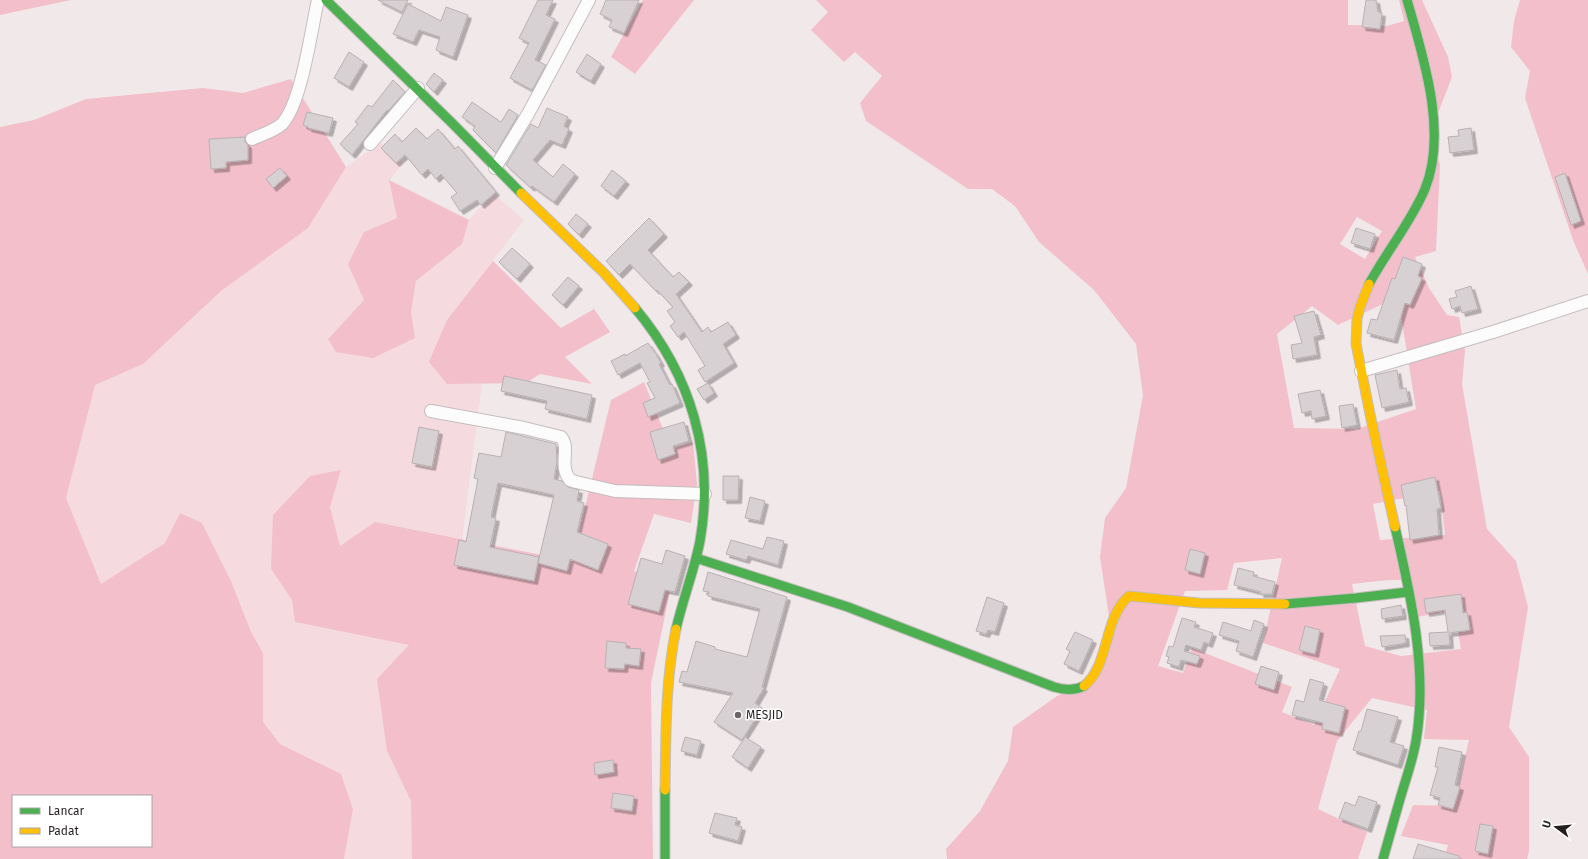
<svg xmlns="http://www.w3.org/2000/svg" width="1588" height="859" font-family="'Fira Sans',sans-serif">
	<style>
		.green { fill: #f5dadf }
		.forest { fill: #f2bfcb; fill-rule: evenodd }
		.building { fill: #d8d1d3; stroke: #b8b1b2; filter: url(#shadow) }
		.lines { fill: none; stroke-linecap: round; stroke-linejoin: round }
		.street-casing { stroke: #c4bdbe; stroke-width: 14 }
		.fast-casing { stroke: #c4bdbe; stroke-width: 11 }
		.slow-casing { stroke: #c4bdbe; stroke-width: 11 }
		.street { stroke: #fdfcfc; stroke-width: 12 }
		.fast { stroke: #4caf50; stroke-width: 9 }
		.slow { stroke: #ffc107; stroke-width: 9 }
		.poi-dot { fill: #6c6567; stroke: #fff; stroke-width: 1.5 }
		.labels { text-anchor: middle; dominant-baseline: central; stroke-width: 3; stroke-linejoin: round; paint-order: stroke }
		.poi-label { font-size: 12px; fill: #251f20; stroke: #fff; text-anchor: start }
	</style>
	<defs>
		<filter id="shadow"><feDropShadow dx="3.5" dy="3.5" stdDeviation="0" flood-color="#0004"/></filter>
	</defs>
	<rect width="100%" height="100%" fill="#f1e8ea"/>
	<path class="green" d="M381,143L404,163L389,180L397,218L364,232V300L328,338H415L411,312L416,281L462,244L469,220L493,193L524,220L447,320V384H482L462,539L375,522L340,546L330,507L341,471L271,569L292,600L295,622L409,645L387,751L411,801L412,859H344L353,809L341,774L280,744L263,722V653L251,632L231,581L202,523L180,513L165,543L101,584L66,498L95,385L143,364L221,291L308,228L346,167Z"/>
	<path class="forest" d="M0,0H71L0,15Z
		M643,0H694L635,74L611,57Z
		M816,0H1348V25L1387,26L1404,21L1399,0H1422L1448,57L1452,77L1431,131L1440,165L1436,251L1415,257L1429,288L1447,315L1459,317L1465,351L1462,384L1487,529L1516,561L1528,607L1509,727L1529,757V851L1527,859H1444L1448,845L1401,836L1413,805L1454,806L1469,740L1424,739L1427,710L1372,698L1337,741L1318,809L1367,832L1358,859H947L946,849L980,811L1008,761L1013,727L1057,696L1087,683L1112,637L1100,557L1105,518L1126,488L1143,395L1136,344L1094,290L1039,242L1015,206L992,189H968L866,121L860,103L882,76L855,52L844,62L811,30L828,12ZM1357,217L1382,231L1365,259L1340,244ZM1398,297L1416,409L1357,429L1294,428L1277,334L1312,306L1338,325ZM1440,491L1445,535L1380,540L1373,504ZM1282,558L1263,643L1340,669L1314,725L1282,712L1292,687L1192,648L1183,673L1158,666L1185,591L1227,590L1234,563ZM1388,580H1411L1417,617L1454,610L1461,649L1401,656L1365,646L1352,584Z
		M1520,0H1588V274L1573,240L1525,98L1530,71L1511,47L1514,21Z
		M291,79L346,167L308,228L221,291L143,364L95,385L66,498L101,584L165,543L180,513L202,523L231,581L251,632L263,653V722L280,744L341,774L353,809L344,859H0V127L34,120L86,99L203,88L243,93ZM13,796H151V846H13Z
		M389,180L469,220L462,244L416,281L411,312L415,338L373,358L336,352L328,339L364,300L348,264L364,232L397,218Z
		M493,261L561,328L594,309L610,332L565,357L592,384L540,374L526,383L447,384L429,362L447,320Z
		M644,382L671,449L693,442L697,484L691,523L654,514L634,571L671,586L651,683L653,859H412L411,801L387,751L377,679L409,645L295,622L292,600L271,569L273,515L310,476L341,470L330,507L340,546L375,522L572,561L611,400Z"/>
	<path class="building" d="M378,0H408L402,12Z
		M538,0H553L546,15L555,19L535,60L546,65L532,90L510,78L529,43L519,38Z
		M606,0H639L624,33L609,27L612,20L600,14Z
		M1366,0H1376L1378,12L1382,13L1380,29L1362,27Z
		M408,4L441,21L446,7L468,15L453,57L436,50L440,37L419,30L413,42L393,34Z
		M349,52L364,62L349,87L334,78Z
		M587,54L601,64L591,81L576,72Z
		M434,73L443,80L434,92L426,84Z
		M393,80L405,92L388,111L387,110L352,155L340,144L358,124L355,122L368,105L372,107Z
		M472,102L501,122L509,109L518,115L496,153L473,130L475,126L462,117Z
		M547,108L568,117L564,126L569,129L562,145L550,140L533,160L553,177L563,164L575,174L554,202L532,186L531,188L506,165L531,124L538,128Z
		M307,112L333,118L329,133L308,128V127L303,125Z
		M416,128L427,139L438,129L455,149L458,146L496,192L481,205L477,200L460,211L451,197L457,193L441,174L436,179L428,169L422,175L405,155L396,163L381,148L395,134L402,142Z
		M1471,128L1474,150L1450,153L1448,137L1459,136L1458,130Z
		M245,137V142L248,145V160L226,162V168L211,169L209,139Z
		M280,168L287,176L273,188L266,179Z
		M612,170L626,181L614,196L601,186Z
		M1565,173L1581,221L1571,225L1555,177Z
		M576,214L588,224L579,235L568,224Z
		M649,218L664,234L648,250L673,277L679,272L689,282L676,294L702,332L708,327L711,332L728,322L736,335L723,344L734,363L705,382L698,370L705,366L684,332L678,337L670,326L675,322L667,311L673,307L657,290L656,291L630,264L619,275L606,261Z
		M1356,228L1375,234L1370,249L1351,243Z
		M512,248L530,264L517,279L499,262Z
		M1403,257L1422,264L1418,276L1422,278L1410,305L1405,303L1394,340L1367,333L1371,319L1377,320L1392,278L1395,279Z
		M568,277L579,286L563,305L552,295Z
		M1471,286L1478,309L1462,313L1460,306L1452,309L1449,299L1457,297L1455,291Z
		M1314,311L1321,335L1314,337L1317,355L1293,359L1291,345L1302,343L1294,316Z
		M648,343L656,354L661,363L659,364L670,385L672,384L680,403L648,417L643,403L655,398L647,383L650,382L640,363L618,375L611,361L625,354V356Z
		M1397,370L1400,389L1406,388L1409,402L1382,408L1375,375Z
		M504,376L592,395L587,419L545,409L547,401L501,391Z
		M708,383L714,393L704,400L697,389Z
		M1320,390L1326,416L1312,419L1311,411L1302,413L1298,394Z
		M1353,404L1357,425L1342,428L1339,406Z
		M684,422L689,441L673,446L675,454L658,460L650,432Z
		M419,427L439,431L432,467L412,463Z
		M506,432L556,444L557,462L554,479L562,481L568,487L579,490L577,501L584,503L577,532L608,544L598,570L570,559L567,571L538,563L554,495L498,483L491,517L496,518L490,547L539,557L534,581L454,565L459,540L466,542L478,479L474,478L479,453L501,457Z
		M723,476H739L738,500H723Z
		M1435,477L1441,508L1437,509L1439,535L1410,540L1406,505L1405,506L1401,485Z
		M750,497L765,501L760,521L745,518Z
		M767,537L784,541L778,565L748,556L746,560L726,554L731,540L763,549Z
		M1190,549L1205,553L1200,574L1185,570Z
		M666,550L685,556L675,592L665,590L659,612L628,604L641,558L662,564Z
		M1238,568L1254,572L1253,576L1275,582L1272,594H1260L1261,592L1234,585Z
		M708,572L787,597L762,687L764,688L755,703L762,708L742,740L714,722L733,693L679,682L682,671L687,672L696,641L715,647V649L747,657L760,609L708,596L709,592L703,591Z
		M1461,594L1463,613L1467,612L1470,630L1449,633L1450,645L1430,646L1429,633L1448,632L1445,610L1426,613L1424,599Z
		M987,597L1004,603L995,632L988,630L986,634L976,631Z
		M1401,605L1403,616L1382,619L1381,609Z
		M1182,618L1196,622L1194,627L1213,633L1209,644L1204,642L1201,650L1186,645L1184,651L1200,656L1197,664L1181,660L1179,667L1167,663L1169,657L1166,656L1169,646L1173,647Z
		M1254,620L1264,624L1253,657L1236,651L1239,641L1219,635L1223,622L1251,631Z
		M1305,626L1320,630L1315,654L1299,650Z
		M1075,632L1093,640L1079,671L1064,664L1070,651L1066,649Z
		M1405,635L1406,643L1382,647L1380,636Z
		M607,641L626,643V648L641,649L639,666L625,664L624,669L605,668Z
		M1261,666L1279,672L1274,690L1255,684Z
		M1310,679L1324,683L1319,700L1345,707L1339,733L1322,729L1323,723L1292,715L1296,700L1304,702Z
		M1367,709L1398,717L1390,742L1404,746L1398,765L1353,750L1359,731H1361Z
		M685,737L701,741L697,755L681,751Z
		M745,737L761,747L748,768L732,757Z
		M1439,747L1462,752L1455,785L1460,787L1453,809L1438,805L1440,798L1430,795L1438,767H1435Z
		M613,760L614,772L595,775L594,763Z
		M613,793L634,796L632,811L611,808Z
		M1359,796L1377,802L1368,829L1339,818L1345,802L1355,806Z
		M715,813L737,818L735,825L742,827L738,841L709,833Z
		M1480,824L1493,826L1488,854L1475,851Z
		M1418,844L1459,856V859H1413Z"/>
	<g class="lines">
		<g class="street-casing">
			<path id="street" d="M252,139C261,135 274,131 282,124C302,102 311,30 318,0
				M370,144L418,88
				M495,168L528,114L589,0
				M1361,371L1493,332L1588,301
				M431,411L524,428L561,437C571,449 558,465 570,480L576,482L615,491L705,494"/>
		</g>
		<g class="fast-casing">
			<path id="fast" d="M326,0L452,123L521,193
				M1369,284C1387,251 1411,222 1425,189C1448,132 1423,56 1407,0
				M635,308C691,375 715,455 700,541C694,571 683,599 676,629
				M696,558L848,607L1054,687C1064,690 1074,691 1084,686
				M1285,604L1356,598L1408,592
				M665,790V859
				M1383,859C1390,835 1396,812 1403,789C1408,773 1413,758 1416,741C1428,671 1411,596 1395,527"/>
		</g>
		<g class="slow-casing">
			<path id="slow" d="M521,193L604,273L635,308
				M1369,284L1360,307L1357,319L1356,344L1371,419L1395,527
				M1084,686C1110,665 1103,618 1129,596L1199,603L1285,604
				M665,790C666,737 665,682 676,629"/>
		</g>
		<use href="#street" class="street"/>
		<use href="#fast" class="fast"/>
		<use href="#slow" class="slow"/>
	</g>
	<circle class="poi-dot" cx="738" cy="715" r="4"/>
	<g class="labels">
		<g class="poi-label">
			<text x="746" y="715">MESJID</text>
		</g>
	</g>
	<rect x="12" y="795" width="140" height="52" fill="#ffffff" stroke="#a8a5a6"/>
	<rect x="20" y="808" width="20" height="6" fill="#4caf50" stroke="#a8a5a6"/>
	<text x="48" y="815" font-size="12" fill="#251f20">Lancar</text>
	<rect x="20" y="828" width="20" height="6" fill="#ffc107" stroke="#a8a5a6"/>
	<text x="48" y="835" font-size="12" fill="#251f20">Padat</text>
	<g transform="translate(1556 827) rotate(286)" stroke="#ffffff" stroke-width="3" paint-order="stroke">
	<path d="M0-3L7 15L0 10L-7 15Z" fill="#251f20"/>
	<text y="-6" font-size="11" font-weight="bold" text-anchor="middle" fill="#251f20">U</text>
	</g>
</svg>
